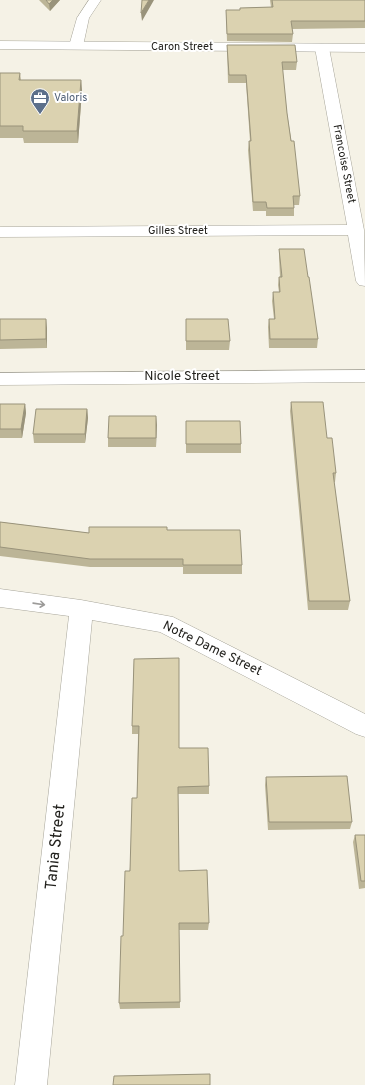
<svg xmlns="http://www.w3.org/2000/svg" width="365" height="1085" font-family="Overpass,sans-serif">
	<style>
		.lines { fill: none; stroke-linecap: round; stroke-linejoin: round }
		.street-casing { stroke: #a7a59a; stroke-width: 1 }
		.secondary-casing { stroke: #a7a59a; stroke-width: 1 }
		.street { fill: #fff; fill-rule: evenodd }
		.secondary { fill: #fff; fill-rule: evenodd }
		.wall { fill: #bcb597 }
		.shaded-wall { fill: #99937b }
		.building { fill: #dbd2b0; stroke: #99937b }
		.oneway { stroke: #9c9b99 }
		.labels { text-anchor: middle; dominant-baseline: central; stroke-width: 4; stroke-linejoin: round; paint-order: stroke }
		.far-street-label { font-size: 11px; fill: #22211d; stroke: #fff }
		.far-service-label { font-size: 11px; fill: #4e5e75; stroke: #fff; text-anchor: start }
		.street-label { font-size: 13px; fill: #22211d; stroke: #fff }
		.near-street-label { font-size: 16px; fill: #22211d; stroke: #fff }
	</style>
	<rect width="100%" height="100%" fill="#f5f2e6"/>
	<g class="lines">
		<g class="street-casing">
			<path id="street" d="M89,0H101L89,18L83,46L81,49H71L69,46L77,18Z
				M322,44L327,45L329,48L364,230L365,286L359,285L356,281L348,235L0,237V227L347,225L315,48L317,45Z
				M365,370V382L0,385V373Z
				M0,589L81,600L173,617L365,714V737L356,734L160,632L92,620L47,1085H15L69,616L0,607Z"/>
		</g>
		<g class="secondary-casing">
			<path id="secondary" d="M0,41L365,44V52L0,49Z"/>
		</g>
		<use href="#street" class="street"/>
		<use href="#secondary" class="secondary"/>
	</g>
	<path class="wall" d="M39,0H60L50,11Z
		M270,0H365V28L292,29L293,34L292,42L227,41L226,10H240V8L271,7Z
		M227,45L297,62L296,70H282L287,113L300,196L299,205H294V216H266V211H253L248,150L249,141H250L246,83H228Z
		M0,73H20L21,80H81L82,91L78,143H24L23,138H0Z
		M279,249L308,277L318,339L317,348H269L268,327L269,319H274L272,301L273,292H279L278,285L279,277H280L279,257Z
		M0,319L47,328V348L0,349Z
		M186,319L230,341L229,350H186Z
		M291,402L327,438L336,473L335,482H334L350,601L348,610H308L290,411Z
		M0,404H25L26,413L22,438H0Z
		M87,409L88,418L85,443H34L33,434Z
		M156,416V447H108V438Z
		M186,421L241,444V453H186Z
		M0,522L89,533L167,530L242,565V574H183V567H90L0,556Z
		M134,659L179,748L209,786V794H178L179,871L209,923L208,930H179L180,1008L120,1009L119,1003L123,936L137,798L138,734H132V726Z
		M266,777L352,822L350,829L268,830L265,785Z
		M355,835H365V888L359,889L353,842Z"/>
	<path class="shaded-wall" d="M53,0H60L50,11L49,4Z
		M149,0H154L142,21L141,13Z
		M81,80L82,91L78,143L77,131Z
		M46,319L47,328V348L46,339Z
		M25,404L26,413L22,438L21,429Z
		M87,409L88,418L85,443V434Z
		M156,416L157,425L156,447Z"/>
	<path class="building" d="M46,0H53L49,4Z
		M142,0H149L141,13Z
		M272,0H365V21H291L293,34H227L226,10H240V8L273,7Z
		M227,45H295L297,62H282L287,113L291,141H294L300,196H293L294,208H267L266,202H253L249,141H251L246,75H229Z
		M0,73H20L19,80H81L77,131H23V126H0Z
		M279,249H304L308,277H309L318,339H270L269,319H275L273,292H280L279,277H282Z
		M0,319H46V339L0,340Z
		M186,319H228L230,341H186Z
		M291,402H323L327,438H332L336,473H333L350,601H309Z
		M0,404H25L21,429H0Z
		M36,409H87L85,434H33Z
		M109,416H156V438H108Z
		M186,421H240L241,444H186Z
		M0,522L89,533V527H167V530H240L242,565H183V559H90L0,547Z
		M179,658V748H208L209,786L178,787L179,871L207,870L209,923H179L180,1002L119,1003L121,936H123L125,871H130L132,798H137L139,726H132L134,659Z
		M347,776L352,822H269L266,777Z
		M355,835H365V881H361Z
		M210,1074V1085H113L114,1076Z"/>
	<defs><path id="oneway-shaft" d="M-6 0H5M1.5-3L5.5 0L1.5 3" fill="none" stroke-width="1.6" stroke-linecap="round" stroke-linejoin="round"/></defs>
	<use class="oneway" href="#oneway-shaft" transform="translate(39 604) rotate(8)"/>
	<defs>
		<g id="office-pin" transform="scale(1)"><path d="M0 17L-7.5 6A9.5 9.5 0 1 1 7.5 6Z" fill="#5c6f8a" stroke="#fff"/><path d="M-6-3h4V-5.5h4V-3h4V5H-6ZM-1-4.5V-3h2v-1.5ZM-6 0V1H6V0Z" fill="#fff"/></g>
	</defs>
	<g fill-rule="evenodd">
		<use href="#office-pin" x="40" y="98"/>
	</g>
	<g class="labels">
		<g class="far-street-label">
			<text x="182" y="47">Caron Street</text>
			<text transform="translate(344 164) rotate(79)">Francoise Street</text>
			<text x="178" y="231">Gilles Street</text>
		</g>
		<g class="far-service-label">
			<text x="54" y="98">Valoris</text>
		</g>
		<g class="street-label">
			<text x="182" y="377">Nicole Street</text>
			<text transform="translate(212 649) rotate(26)">Notre Dame Street</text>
		</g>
		<g class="near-street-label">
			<text transform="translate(56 847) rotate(-84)">Tania Street</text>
		</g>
	</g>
</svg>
